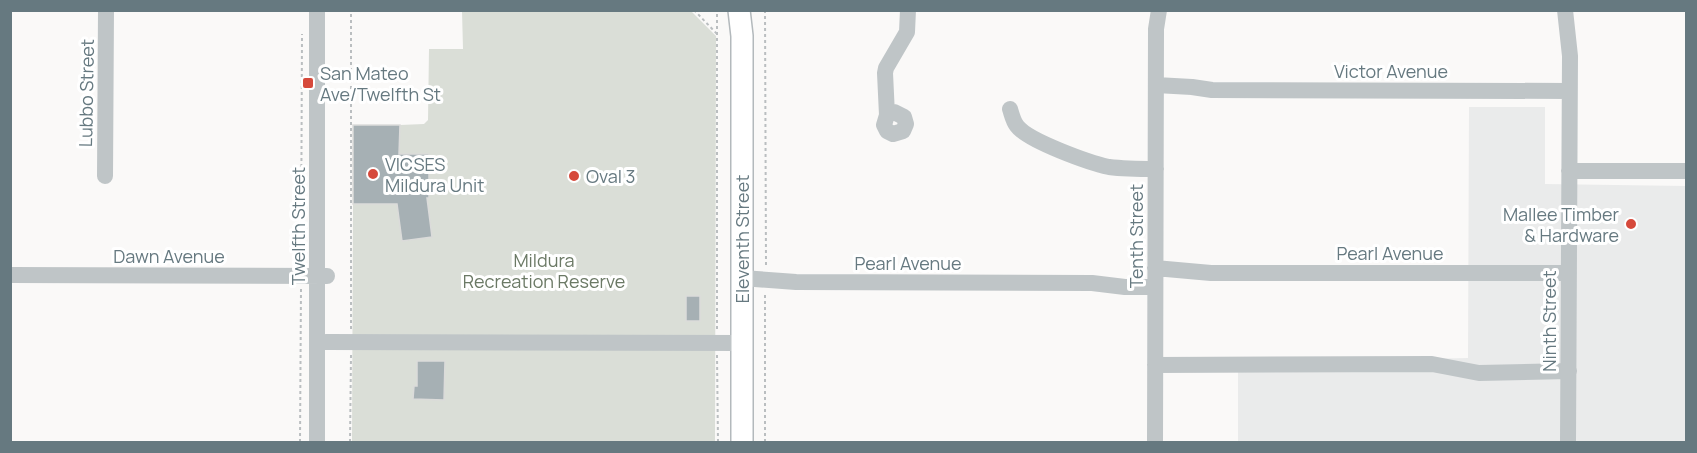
<svg xmlns="http://www.w3.org/2000/svg" width="1697" height="453" font-family="Manrope,sans-serif">
	<style>
		.built { fill: #eaebeb }
		.green { fill: #daded7 }
		.building { fill: #a6b0b4; stroke: #dbdbda; stroke-width: 1.5 }
		.lines { fill: none; stroke-linecap: round; stroke-linejoin: round }
		.major-casing { stroke: #b3b9bc; stroke-width: 24 }
		.path { stroke: #babec0; stroke-width: 2; stroke-dasharray: 3 3; stroke-linecap: butt }
		.minor { stroke: #bfc5c7; stroke-width: 16 }
		.major { stroke: #fff; stroke-width: 21 }
		.poi-dot { fill: #d6493b; stroke: #fff; stroke-width: 2 }
		.labels { text-anchor: middle; dominant-baseline: central; stroke-width: 6; stroke-linejoin: round; paint-order: stroke }
		.street-label { font-size: 18px; fill: #667980; stroke: #fff }
		.poi-label { font-size: 18px; fill: #667980; stroke: #fff; text-anchor: start }
		.park-label { font-size: 18px; fill: #6b7965; stroke: #fff }
	</style>
	<rect width="100%" height="100%" fill="#faf9f8"/>
	<path class="built" d="M1469,107H1545V184L1686,186V442H1238V363L1468,358Z"/>
	<path class="green" d="M462,11H691L716,36L715,442H352L353,204H382L393,156L400,141V125L424,124L428,120L429,49H463Z"/>
	<path class="building" d="M353,125H400L399,154H429V198H427L432,237L402,241L397,204H353Z
		M686,296H700V321H686Z
		M417,361H445L444,400L413,399L414,386H417Z"/>
	<g class="lines">
		<g class="major-casing">
			<path id="major" d="M739,10L742,36V442"/>
		</g>
		<path class="path" d="M694,10L718,35
			M765,10L766,266
			M301,263L302,34
			M351,329V10
			M717,329V10
			M717,355L718,442
			M300,442L301,289
			M350,442L351,355
			M765,442V292"/>
		<path class="minor" d="M1565,10L1570,56L1568,442
			M1156,85L1192,87L1212,90L1569,91
			M1010,109C1012,115 1013,121 1017,126C1028,141 1090,163 1109,167C1125,169 1140,169 1156,169
			M887,115L894,112L904,117L906,124L903,131L893,134L887,131L884,125L887,115L885,73L886,68L907,32L908,10
			M1569,171H1686
			M105,176L106,10
			M1155,268L1211,273H1569
			M10,275L327,276
			M742,278L796,282L1092,283L1125,287H1155
			M326,342L742,343
			M1155,365L1432,364L1479,373L1569,371
			M317,442V10
			M1155,442L1156,29L1159,10"/>
		<use href="#major" class="major"/>
	</g>
	<g class="poi-dot">
		<rect x="302" y="77" width="12" height="12" rx="3"/>
		<circle cx="373" cy="174" r="6"/>
		<circle cx="574" cy="176" r="6"/>
		<circle cx="1631" cy="224" r="6"/>
	</g>
	<g class="labels">
		<g class="street-label">
			<text x="1391" y="71">Victor Avenue</text>
			<text transform="translate(86 93) rotate(-89)">Lubbo Street</text>
			<text transform="translate(298 226) rotate(-90)">Twelfth Street</text>
			<text transform="translate(1136 236) rotate(-90)">Tenth Street</text>
			<text transform="translate(742 239) rotate(-90)">Eleventh Street</text>
			<text x="1390" y="253">Pearl Avenue</text>
			<text x="169" y="256">Dawn Avenue</text>
			<text x="908" y="263">Pearl Avenue</text>
			<text transform="translate(1549 321) rotate(-90)">Ninth Street</text>
		</g>
		<g class="poi-label">
			<text x="320" y="73">San Mateo<tspan x="320" dy="21">Ave/Twelfth St</tspan></text>
			<text x="385" y="164">VICSES<tspan x="385" dy="21">Mildura Unit</tspan></text>
			<text x="586" y="176">Oval 3</text>
			<text x="1619" y="214" text-anchor="end">Mallee Timber<tspan x="1619" dy="21">&amp; Hardware</tspan></text>
		</g>
		<g class="park-label">
			<text x="544" y="260">Mildura<tspan x="544" dy="21">Recreation Reserve</tspan></text>
		</g>
	</g>
	<rect width="1697" height="453" fill="none" stroke="#667980" stroke-width="24"/>
</svg>
